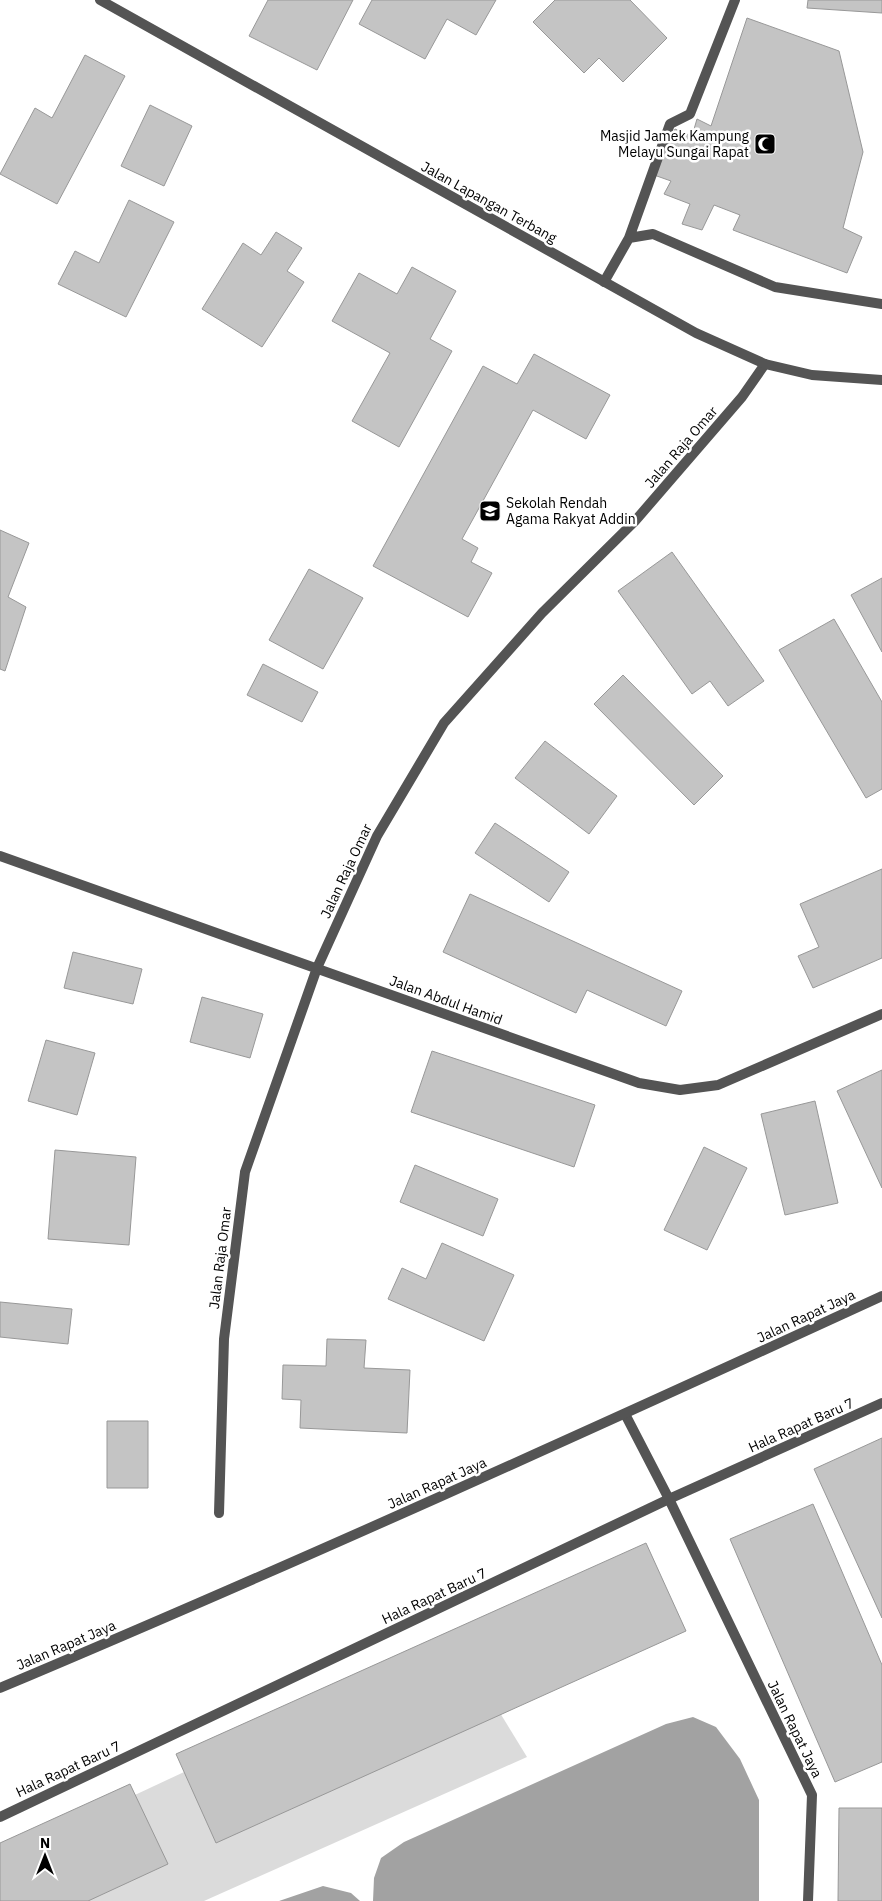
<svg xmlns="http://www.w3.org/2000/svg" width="882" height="1901" font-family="'IBM Plex Sans',sans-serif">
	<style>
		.green { fill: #dbdbdb }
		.water { fill: #a2a2a2 }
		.building { fill: #c4c4c4; stroke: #989898 }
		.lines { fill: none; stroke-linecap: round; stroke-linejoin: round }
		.service { stroke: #545454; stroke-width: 10 }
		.minor { stroke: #545454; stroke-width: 10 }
		.tertiary { stroke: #545454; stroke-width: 10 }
		.labels { text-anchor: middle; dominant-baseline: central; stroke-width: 5; stroke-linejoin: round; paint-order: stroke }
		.poi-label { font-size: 14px; fill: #000; stroke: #fff; text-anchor: end }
		.street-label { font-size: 14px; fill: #000; stroke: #fff }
	</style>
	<rect width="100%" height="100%" fill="#fff"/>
	<path class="green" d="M458,1644L527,1757L204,1901H0V1858Z"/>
	<path class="water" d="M693,1717L716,1727L740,1759L759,1800V1901H373L374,1878L381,1858L404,1842L666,1724Z
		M323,1886L351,1893L360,1901H279Z"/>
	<path class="building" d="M268,0H353L317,70L249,36Z
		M372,0H496L476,35L447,19L425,59L359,24Z
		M555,0H630L667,38L623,82L599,58L584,73L533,22Z
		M808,0H882V13L807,8Z
		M747,18L839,51L863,152L843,228L862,237L847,273L733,230L740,215L714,205L702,230L682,224L690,204L664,194L671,181L654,175L675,129L692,136L697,119L711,126Z
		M85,55L125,76L57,204L0,174L35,108L52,118Z
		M150,105L192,126L164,186L121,166Z
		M129,200L174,222L126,317L58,284L75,251L99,263Z
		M276,232L302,248L287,271L304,282L262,347L202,309L243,243L261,255Z
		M412,267L456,291L430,339L452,351L399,447L352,421L390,353L332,321L359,273L397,294Z
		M534,354L610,395L586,439L533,410L462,539L478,548L471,562L492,573L468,617L373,566L483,366L517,384Z
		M0,530L29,543L8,597L26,607L5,671L0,669Z
		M672,552L764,681L728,706L710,681L692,694L618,591Z
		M309,569L363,598L323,669L269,640Z
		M882,578V652L851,595Z
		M834,619L882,702V789L866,798L779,650Z
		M263,664L318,692L302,722L247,695Z
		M623,675L723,776L694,805L594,704Z
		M545,741L617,796L589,834L515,778Z
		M495,823L569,872L549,902L475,853Z
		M882,869V958L813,988L798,956L819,947L800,904Z
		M470,894L682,991L666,1026L587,990L576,1013L443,952Z
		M73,952L142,969L133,1004L64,988Z
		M202,997L263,1014L250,1058L190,1042Z
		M46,1040L95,1053L77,1115L28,1101Z
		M432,1051L595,1105L574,1167L411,1112Z
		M882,1070V1188L837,1091Z
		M815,1101L838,1203L785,1215L761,1114Z
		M704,1147L747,1168L707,1250L664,1230Z
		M55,1150L136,1157L129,1245L48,1239Z
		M415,1165L498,1199L483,1236L400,1202Z
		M442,1243L514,1275L484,1341L388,1299L402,1268L426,1279Z
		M0,1302L72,1309L68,1344L0,1337Z
		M327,1339L366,1340L364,1368L410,1370L407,1433L300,1428L301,1400L282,1399L283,1365L326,1366Z
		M107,1421H148V1488H107Z
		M882,1438V1618L814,1469Z
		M813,1504L882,1665V1762L835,1782L730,1539Z
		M646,1543L686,1631L216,1843L176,1754Z
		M130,1784L168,1864L88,1901H0V1843Z
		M839,1808H882V1901H838Z"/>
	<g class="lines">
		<path class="service" d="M629,238L670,124L690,114L735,0
			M604,282L629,238L653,234L775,287L882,304"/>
		<path class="minor" d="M0,856L639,1083L680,1090L718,1085L882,1014
			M625,1414L669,1499L812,1795L808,1901
			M219,1513L224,1339L245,1172L317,968L377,836L444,723L542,613L635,521L742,397L765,364
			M0,1817L669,1499L882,1403"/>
		<path class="tertiary" d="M100,0L696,333L765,364L812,375L882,380
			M0,1688C297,1563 590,1430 882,1296"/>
	</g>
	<defs>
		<g id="mosque-square" transform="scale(1.125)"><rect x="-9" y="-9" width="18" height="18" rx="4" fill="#000" stroke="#fff"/><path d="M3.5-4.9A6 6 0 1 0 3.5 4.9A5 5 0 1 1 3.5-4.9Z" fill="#fff"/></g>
		<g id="school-square" transform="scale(1.125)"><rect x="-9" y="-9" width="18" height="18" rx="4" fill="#000" stroke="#fff"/><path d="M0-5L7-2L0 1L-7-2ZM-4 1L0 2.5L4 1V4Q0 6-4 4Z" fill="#fff"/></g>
	</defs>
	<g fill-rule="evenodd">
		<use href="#mosque-square" x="765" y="144"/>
		<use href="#school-square" x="490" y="511"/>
	</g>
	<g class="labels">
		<g class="poi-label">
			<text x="749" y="136">Masjid Jamek Kampung<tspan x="749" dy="16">Melayu Sungai Rapat</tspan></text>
			<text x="506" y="503" text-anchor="start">Sekolah Rendah<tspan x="506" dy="16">Agama Rakyat Addin</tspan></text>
		</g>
		<g class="street-label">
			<text transform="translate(489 202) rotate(29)">Jalan Lapangan Terbang</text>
			<text transform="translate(681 447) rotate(-49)">Jalan Raja Omar</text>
			<text transform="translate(346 871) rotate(-65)">Jalan Raja Omar</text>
			<text transform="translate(446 1000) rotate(20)">Jalan Abdul Hamid</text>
			<text transform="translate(220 1258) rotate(-83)">Jalan Raja Omar</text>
			<text transform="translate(806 1316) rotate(-25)">Jalan Rapat Jaya</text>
			<text transform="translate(801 1425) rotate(-24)">Hala Rapat Baru 7</text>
			<text transform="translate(437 1483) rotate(-24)">Jalan Rapat Jaya</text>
			<text transform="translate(434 1596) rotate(-25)">Hala Rapat Baru 7</text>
			<text transform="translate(66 1645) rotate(-23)">Jalan Rapat Jaya</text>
			<text transform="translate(795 1729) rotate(64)">Jalan Rapat Jaya</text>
			<text transform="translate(68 1769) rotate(-25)">Hala Rapat Baru 7</text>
		</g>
	</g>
	<g transform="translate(45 1856)" stroke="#ffffff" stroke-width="4" paint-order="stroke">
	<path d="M0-4L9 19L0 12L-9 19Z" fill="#000000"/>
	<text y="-8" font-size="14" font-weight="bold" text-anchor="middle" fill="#000000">N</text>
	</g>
</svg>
